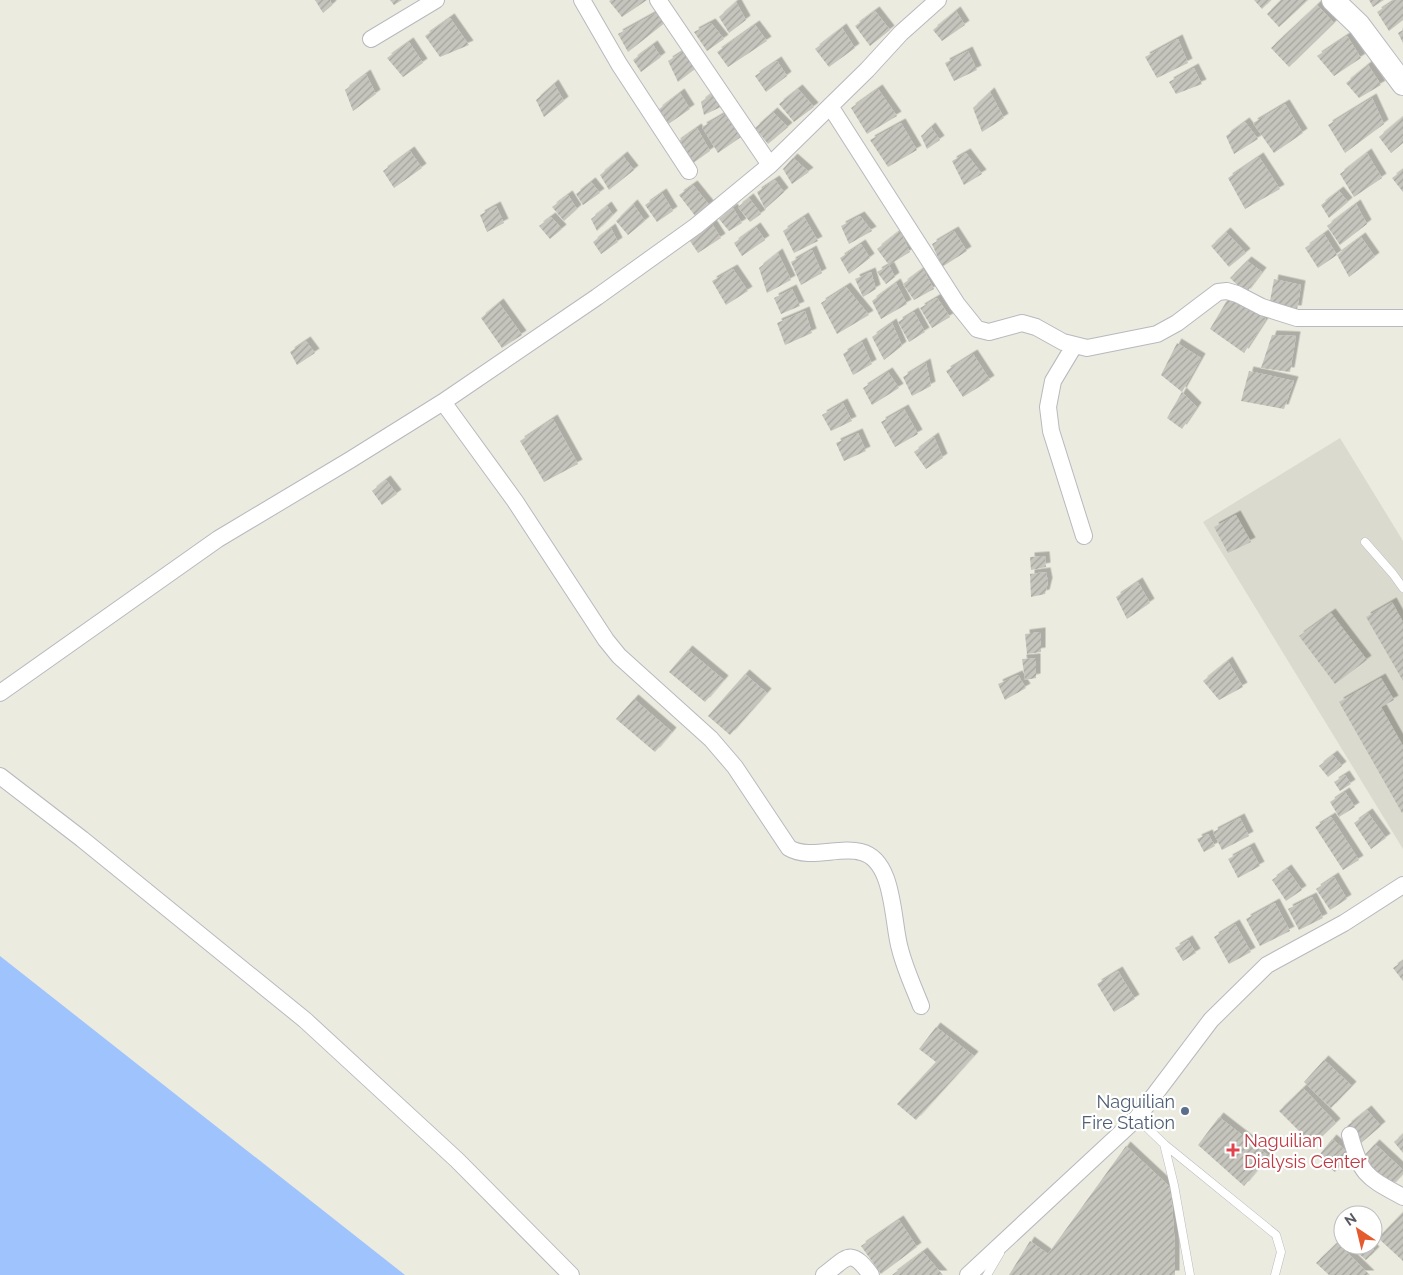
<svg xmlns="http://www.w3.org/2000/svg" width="1403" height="1275" font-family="Raleway,sans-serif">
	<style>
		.education { fill: #dbdace }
		.water { fill: #9fc3fc }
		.building { fill: url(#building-hatch); filter: url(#shadow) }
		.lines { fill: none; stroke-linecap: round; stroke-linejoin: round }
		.lane-casing { stroke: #b8b9be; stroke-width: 9 }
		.street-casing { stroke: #b8b9be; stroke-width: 18 }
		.secondary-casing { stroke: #b9bac1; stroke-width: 24 }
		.lane { stroke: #fff; stroke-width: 8 }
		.street { stroke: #fff; stroke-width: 16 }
		.secondary { stroke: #fff; stroke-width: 22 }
		.service-dot { fill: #5c6f8a; stroke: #fff; stroke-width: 2 }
		.health-dot { fill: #e0444e; stroke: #fff; stroke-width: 2 }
		.labels { text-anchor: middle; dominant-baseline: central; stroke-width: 4.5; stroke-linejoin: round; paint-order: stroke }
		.service-label { font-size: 18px; fill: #4e5e75; stroke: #fff; text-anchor: end }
		.health-label { font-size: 18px; fill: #be3a42; stroke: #fff; text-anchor: start }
	</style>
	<defs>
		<pattern id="building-hatch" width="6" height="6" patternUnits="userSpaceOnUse" patternTransform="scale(1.25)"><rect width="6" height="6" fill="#c6c5bd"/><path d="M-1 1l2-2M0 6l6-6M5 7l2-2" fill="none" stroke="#a4a39d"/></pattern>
		<filter id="shadow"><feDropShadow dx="4.5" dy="-4.5" stdDeviation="0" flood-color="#0004"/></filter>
	</defs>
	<rect width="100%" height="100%" fill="#ebebe0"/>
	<path class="education" d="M1340,438L1403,541V849L1203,522Z"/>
	<path class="water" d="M0,956L405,1275H0Z"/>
	<path class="building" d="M315,0H330L332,5L323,13Z
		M390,0H402L394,5Z
		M611,0H647L622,17L609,1Z
		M1254,0H1271L1262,9Z
		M1281,0H1308L1279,27L1267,14Z
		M1369,0H1384L1373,7Z
		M1395,0H1403V20L1389,31L1377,12Z
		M736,2L746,20L729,33L719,17Z
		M1317,5L1334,23L1289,67L1271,48Z
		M875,11L890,30L870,46L855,26Z
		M956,11L965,25L942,41L933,30Z
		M656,13L666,22L628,52L618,34Z
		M450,18L469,45L440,57L425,36Z
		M711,23L724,39L707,51L694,32Z
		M755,25L767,41L728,67L717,52Z
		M842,28L855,48L829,67L815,49Z
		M1403,30V43L1398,33Z
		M1347,36L1361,58L1334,76L1317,56Z
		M1178,39L1188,63L1157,78L1145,57Z
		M409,42L423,63L403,77L387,58Z
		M653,45L661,57L641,72L633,60Z
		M684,51L695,69L678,82L668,61Z
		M968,51L977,70L954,81L945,63Z
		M777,61L787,76L766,92L755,76Z
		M1368,65L1381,85L1359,98L1346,83Z
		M1194,68L1202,84L1176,94L1169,82Z
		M366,74L376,94L353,111L345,90Z
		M554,84L564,101L544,117L536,100Z
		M718,89L725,105L704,115L701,102Z
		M798,89L814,107L794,122L779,104Z
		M878,89L897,116L867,134L851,108Z
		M990,92L1004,118L982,132L973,108Z
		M680,93L690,109L667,125L658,110Z
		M1372,98L1384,124L1345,153L1328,125Z
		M1285,104L1303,133L1274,153L1253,123Z
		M730,111L744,135L718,153L702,127Z
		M773,112L788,127L768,144L755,128Z
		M1403,117V143L1391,153L1379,137Z
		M1245,122L1258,139L1234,154L1226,136Z
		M901,123L917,150L888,167L870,140Z
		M931,127L940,140L927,149L921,136Z
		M697,128L710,151L689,166L676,143Z
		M410,151L422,168L394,188L383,171Z
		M966,153L982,174L964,185L952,161Z
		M1367,153L1382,178L1354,197L1340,174Z
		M623,156L634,170L609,190L600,175Z
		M1259,157L1280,189L1245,209L1228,178Z
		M793,158L809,172L792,184L783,169Z
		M1403,170V192L1392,178Z
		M775,180L784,192L765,209L757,192Z
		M591,182L600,193L583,205L576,194Z
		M693,185L710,206L696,217L679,195Z
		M1339,191L1348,202L1329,218L1321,205Z
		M662,193L673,211L657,222L645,205Z
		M568,195L577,209L564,221L552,207Z
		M749,198L761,214L750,222L738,207Z
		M633,204L645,221L628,235L616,221Z
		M1356,204L1367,224L1340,245L1327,226Z
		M496,206L504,223L487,232L480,215Z
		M607,206L613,215L597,231L591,219Z
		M733,208L742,223L729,231L719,219Z
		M860,216L872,231L849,244L841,226Z
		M551,217L562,229L550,239L539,226Z
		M804,217L818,241L794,253L783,231Z
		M712,224L721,238L698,253L688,238Z
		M756,227L765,240L742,256L734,243Z
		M611,228L618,242L601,254L593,242Z
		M900,231L910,252L889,265L877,249Z
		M954,231L967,251L942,267L932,244Z
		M1226,232L1246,253L1229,267L1211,246Z
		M1324,234L1337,255L1361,237L1375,257L1349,277L1337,255L1318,268L1305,248Z
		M861,244L870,258L849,274L840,258Z
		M812,250L822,273L801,285L791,262Z
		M778,253L791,280L767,293L759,268Z
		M1247,261L1262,272L1246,293L1230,278Z
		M889,265L895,277L886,284L877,272Z
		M733,269L748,291L726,305L712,281Z
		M923,269L934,289L914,300L903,284Z
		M871,272L876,289L863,297L855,279Z
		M1274,279L1301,285L1297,310L1269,307Z
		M896,283L907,304L881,319L872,301Z
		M846,287L869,315L837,334L821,303Z
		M792,289L800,306L781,314L774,298Z
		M1229,297L1266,319L1244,353L1210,329Z
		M937,298L950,317L932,328L920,308Z
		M499,303L522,335L502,348L481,318Z
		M805,311L812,333L785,345L777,323Z
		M914,312L925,332L909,342L898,322Z
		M892,323L902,346L884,360L872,337Z
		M1272,335L1296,336L1290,372L1261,368Z
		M306,341L315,353L297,365L290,352Z
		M862,342L872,364L853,375L843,354Z
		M1177,343L1201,358L1182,392L1161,375Z
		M973,354L990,380L963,397L946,371Z
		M926,363L931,386L912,396L903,377Z
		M1249,371L1294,381L1284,409L1241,401Z
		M888,372L899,388L872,405L863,388Z
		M1182,392L1197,407L1182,429L1167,418Z
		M843,403L852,421L831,431L822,415Z
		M904,409L918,434L895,447L881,422Z
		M553,419L578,464L544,482L520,441Z
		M858,433L866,451L844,461L836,443Z
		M934,437L943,458L926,469L914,452Z
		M386,480L397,494L382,505L372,491Z
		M1236,515L1251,542L1228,553L1214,527Z
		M1045,556L1046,567L1031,570L1030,557Z
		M1046,572L1048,582L1045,594L1031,597L1030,574Z
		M1138,582L1150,603L1127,619L1116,597Z
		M1392,602L1403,622V681L1366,617Z
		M1331,613L1367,660L1335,684L1299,636Z
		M1041,632V652L1027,654L1025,634Z
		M688,650L724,680L705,702L669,672Z
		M1036,658V678L1025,680L1022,659Z
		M1228,661L1243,687L1219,700L1203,681Z
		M745,674L767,693L730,735L708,716Z
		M1018,675L1026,688L1005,700L998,684Z
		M1381,678L1394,700L1381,707L1403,746V812L1402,813L1339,702Z
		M634,699L672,732L655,752L616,719Z
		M1333,755L1342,766L1328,777L1319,766Z
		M1345,775L1351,784L1340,791L1334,782Z
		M1345,792L1355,807L1339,817L1330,802Z
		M1368,813L1386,838L1371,849L1354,823Z
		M1331,817L1359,860L1343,870L1315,827Z
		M1240,818L1249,836L1222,850L1213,832Z
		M1208,834L1215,846L1204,852L1197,839Z
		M1250,847L1260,866L1238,878L1228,859Z
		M1287,869L1302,890L1286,901L1272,880Z
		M1334,877L1347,899L1330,910L1316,889Z
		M1312,897L1323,918L1299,930L1288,909Z
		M1275,903L1290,931L1260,946L1246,919Z
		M1235,924L1251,952L1229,964L1214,937Z
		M1188,940L1196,953L1183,961L1175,948Z
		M1403,961V981L1393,968Z
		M1118,971L1135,999L1114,1012L1097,984Z
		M936,1027L974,1056L916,1120L897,1104L936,1062L919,1049Z
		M1324,1060L1352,1086L1331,1108L1304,1082Z
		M1303,1088L1336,1123L1313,1145L1279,1111Z
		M1367,1110L1381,1126L1361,1143L1347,1126Z
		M1219,1117L1269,1156L1244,1186L1198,1145Z
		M1403,1134V1153L1394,1142Z
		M1332,1139L1350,1154L1335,1172L1317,1158Z
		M1375,1144L1403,1170V1174L1391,1187L1361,1159Z
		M1126,1146L1171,1188L1175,1248V1275H1009L1030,1241L1048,1254Z
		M1403,1212V1261L1378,1238Z
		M899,1220L917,1247L881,1274L861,1246Z
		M1337,1243L1370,1275H1329L1316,1263Z
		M1349,1245H1369L1375,1251L1366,1260Z
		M923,1252L943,1275H892Z"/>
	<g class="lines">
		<g class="lane-casing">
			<path id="lane" d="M1365,542L1393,574L1403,588
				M1137,1118L1164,1144L1276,1235L1281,1252L1275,1275
				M1164,1144L1174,1185L1190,1275
				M987,1275L1000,1253"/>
		</g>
		<g class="street-casing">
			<path id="street" d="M582,0L619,64L689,171
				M658,0L770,165
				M371,39L436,0
				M830,106L957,304L977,329L989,332L1022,323L1036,327L1063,342L1087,348L1157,334L1177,323L1218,292L1227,291L1237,294L1262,307L1297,318H1403
				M1074,346L1053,381L1048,407L1051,431L1084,536
				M443,402L515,501L606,640L619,656L711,739L735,767L789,848C809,860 840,846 861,852C895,860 892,922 900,949C905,969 914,988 921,1006
				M0,693L218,539L350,460L443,402L597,297L696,226L770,165L867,70L901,33L938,0
				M0,776L82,839L305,1020L457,1160L571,1275
				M1350,1135C1361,1176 1367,1177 1403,1197
				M824,1275C848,1257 850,1247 871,1275
				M968,1275L1137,1118L1211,1020L1267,965L1344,923L1403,885"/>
		</g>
		<g class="secondary-casing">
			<path id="secondary" d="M1333,0L1359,25L1403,84"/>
		</g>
		<use href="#lane" class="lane"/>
		<use href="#street" class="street"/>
		<use href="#secondary" class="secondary"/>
	</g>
	<circle class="service-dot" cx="1185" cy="1111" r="5"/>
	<path class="health-dot" d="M1230.5 1142.5h5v5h5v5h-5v5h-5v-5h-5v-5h5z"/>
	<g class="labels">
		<g class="service-label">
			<text x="1175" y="1101">Naguilian<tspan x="1175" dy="21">Fire Station</tspan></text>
		</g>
		<g class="health-label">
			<text x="1244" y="1140">Naguilian<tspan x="1244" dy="21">Dialysis Center</tspan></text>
		</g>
	</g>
	<g transform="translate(1358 1230) rotate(325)"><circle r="24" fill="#ffffff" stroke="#bdbdbf"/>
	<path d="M0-4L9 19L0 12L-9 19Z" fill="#e35b2e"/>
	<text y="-8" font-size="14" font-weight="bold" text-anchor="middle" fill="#595b60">N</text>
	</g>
</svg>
